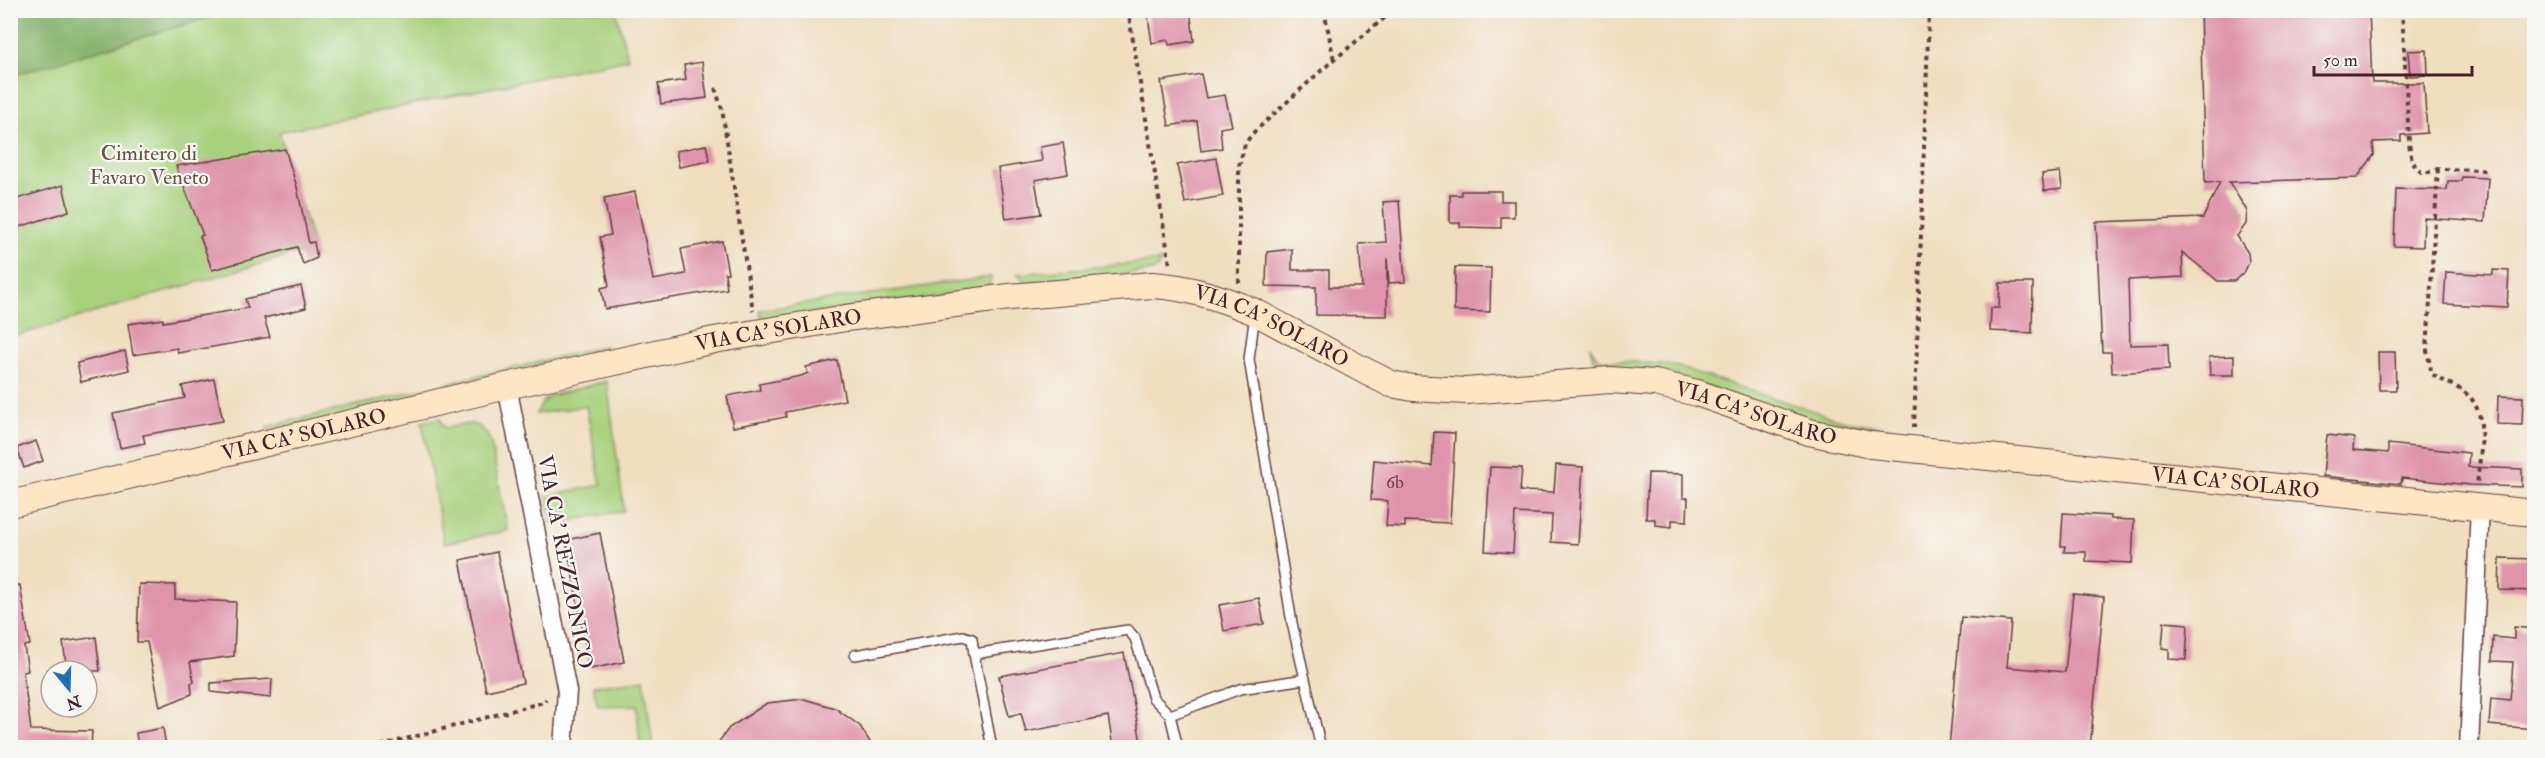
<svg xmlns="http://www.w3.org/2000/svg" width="2545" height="758" font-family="'IM FELL Double Pica',serif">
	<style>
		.green { fill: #a7d17d; stroke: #787854; stroke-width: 1.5 }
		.forest { fill: #85b36c; stroke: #68694c; stroke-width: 1.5 }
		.building { fill: #df94ab }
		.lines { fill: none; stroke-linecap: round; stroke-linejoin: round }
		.lane-casing { stroke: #633c41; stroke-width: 12 }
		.street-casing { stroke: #633c41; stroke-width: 21 }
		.secondary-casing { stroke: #633c41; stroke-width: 28 }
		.path { stroke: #633c41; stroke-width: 4; stroke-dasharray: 4.5 4.5; stroke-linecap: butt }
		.lane { stroke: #fff; stroke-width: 9 }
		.street { stroke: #fff; stroke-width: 18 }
		.secondary { stroke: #fee5c5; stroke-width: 26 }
		.labels { text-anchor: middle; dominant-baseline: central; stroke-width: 4.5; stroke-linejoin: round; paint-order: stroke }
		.number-label { font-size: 18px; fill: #6f3c4b }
		.park-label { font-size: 21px; fill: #665444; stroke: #f6f6f2 }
		.street-label { font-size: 21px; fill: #4a1f2b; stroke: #f6f6f2 }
	</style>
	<rect width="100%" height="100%" fill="#f6f6f2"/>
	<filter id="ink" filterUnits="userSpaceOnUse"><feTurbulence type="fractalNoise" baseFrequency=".0167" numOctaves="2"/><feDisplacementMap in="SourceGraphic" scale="12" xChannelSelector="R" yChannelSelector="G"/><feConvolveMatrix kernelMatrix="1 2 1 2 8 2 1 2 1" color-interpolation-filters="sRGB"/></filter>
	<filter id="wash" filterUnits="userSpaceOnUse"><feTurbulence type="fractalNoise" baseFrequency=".008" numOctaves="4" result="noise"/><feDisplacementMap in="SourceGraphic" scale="24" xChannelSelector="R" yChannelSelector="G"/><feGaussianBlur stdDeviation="1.35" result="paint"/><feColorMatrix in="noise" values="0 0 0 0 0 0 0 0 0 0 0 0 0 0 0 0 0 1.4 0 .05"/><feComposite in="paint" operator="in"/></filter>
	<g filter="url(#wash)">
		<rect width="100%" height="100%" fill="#f0debf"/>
		<path class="green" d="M231,10L616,11L628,59L279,132L314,248L12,337L10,76Z
			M1161,261L1157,269L1148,272L1026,284L1017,274Z
			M991,277L988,290L766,319L761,316L759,310Z
			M605,346L604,351L599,354L269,433L266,427Z
			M1590,346L1596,356L1603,360L1672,365L1844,421L1908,431L1903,438L1843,431L1747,401L1671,374L1601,368L1593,360Z
			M607,381L624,511L552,524L547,496L601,485L586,406L536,414L543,402L550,396Z
			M440,418L443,426L447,428C470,423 481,418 491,443L508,531L444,543L422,422Z
			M644,679L653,747H640L637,705L598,706L593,686Z"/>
		<path class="forest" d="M11,10H231V11L11,76Z"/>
		<g id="blocks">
			<path class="building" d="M1147,10H1190L1194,41L1169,45L1168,40L1152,43Z
				M2200,10H2369L2372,83H2424L2427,133L2401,135V141L2373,142L2374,155L2357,178L2229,182L2247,211L2246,224L2237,236L2248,253L2249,262L2245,271L2234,281H2218L2182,252L2183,277L2128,280L2130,345L2168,344L2169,370L2112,373L2111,352H2102L2096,222L2203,218L2220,182L2205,183Z
				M2427,50L2428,75L2410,76L2408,51Z
				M702,62L707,98L661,104L658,84L686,80L684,65Z
				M1201,74L1206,98L1225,95L1232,126L1220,128L1222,148L1201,151L1197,121L1169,126L1161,81Z
				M1063,143L1068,174L1035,180L1041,214L1006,219L998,168L1042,161L1040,147Z
				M706,145L710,161L679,167L676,151Z
				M285,149L297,187L309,243L314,242L317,258L303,264L297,247L212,270L200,236L203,235L176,166Z
				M1216,158L1223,196L1185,203L1177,165Z
				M2060,172L2062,189L2044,191L2042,174Z
				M2462,177L2488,178L2485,222L2424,218L2423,247L2394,246L2396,189L2447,190L2448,181H2461Z
				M63,185L69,211L10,230V201Z
				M1461,191H1501V201H1514V217H1501V228L1460,227V223H1450V195H1461Z
				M635,192L653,280L686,274L681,249L722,241L728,273H725L727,289L605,309L601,288L609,286L600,237L611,235L604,198Z
				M1399,201L1405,282L1389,283L1387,258V316L1316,315V287L1266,286L1267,252L1292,249V270H1329V287H1362L1359,244L1386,242L1383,202Z
				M1455,267L1491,268L1490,312L1454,311Z
				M2493,270L2509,271L2507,307L2444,304L2446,272L2493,275Z
				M2000,283H2033L2032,333L1990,331L1991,308H1999Z
				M301,286L306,308L264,318L270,337L178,353L177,348L133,355L128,324L163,319V322L248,308L245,299Z
				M125,351L129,370L81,382L77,363Z
				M2378,352H2395L2396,390H2379Z
				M2234,356V375H2210L2209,357Z
				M837,360L845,400L785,412L786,417L733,427L727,396L760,390L759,384L801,376L808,373L806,367Z
				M214,379L223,421L143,435L145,443L120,448L113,413L185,398L182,386Z
				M2498,396L2523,397L2522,425L2497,424Z
				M1434,432L1455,433L1450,523L1405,521V527L1386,526L1388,501L1371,500L1374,460L1432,466Z
				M2327,435L2354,438L2353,450L2388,453V444L2469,453L2468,467L2522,469V487L2470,485L2402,478L2401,484L2323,476Z
				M36,441L43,461L24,468L17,448Z
				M1556,465L1583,467L1578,544L1551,542L1552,515L1515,513L1513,553L1485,551L1490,467L1522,468L1520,491L1554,492Z
				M1648,473L1683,474V498H1688L1687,521L1672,520V527L1655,525V519H1646Z
				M2063,513L2111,516V519L2134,520L2132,563L2086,561V552H2064L2065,546H2061Z
				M600,533L624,662L590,669L566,540Z
				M497,552L523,683L486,691L460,560Z
				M2500,558L2535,559V591L2499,590Z
				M139,584L175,585V599L236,602L234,656L190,662L194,682L191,683L192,694L160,707L147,642H137Z
				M20,585L30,645L24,646L28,671L23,672L31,730L92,731L91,747H10V586Z
				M2073,594L2104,597L2090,747H1949L1961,617L2011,621L2007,667L2065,672Z
				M1259,598L1264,624L1224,631L1219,605Z
				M2164,622L2188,624L2186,660L2169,659V649L2162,648Z
				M2514,627L2535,629V729L2489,725L2491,698L2510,700L2513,662L2492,661L2493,637L2514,639Z
				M96,637L100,671H67L63,642Z
				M1124,653L1142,747H1113L1108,716L1026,732L1021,713L1009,716L999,676Z
				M272,679L271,698L211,692V683Z
				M804,699L835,708L860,726L873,747H715L729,728L767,703Z
				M163,728L166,747H138L136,733Z"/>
		</g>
	</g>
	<g filter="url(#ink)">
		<use href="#blocks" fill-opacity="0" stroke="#633c41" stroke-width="1.5"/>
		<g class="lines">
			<g class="lane-casing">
				<path id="lane" d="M1255,314L1249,359L1292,623L1321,748
					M855,655L963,636L972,639L974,654
					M992,748L974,654L1128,630L1135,638L1153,698L1170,715
					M1178,748L1170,715L1240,689L1305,679"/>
			</g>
			<g class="street-casing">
				<path id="street" d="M507,386L567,691L563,748
					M2469,748L2480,507"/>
			</g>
			<g class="secondary-casing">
				<g id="secondary">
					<path id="s1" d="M10,504L507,386L714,340L846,318L1009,297L1152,285C1189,287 1221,298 1255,312L1367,372L1391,384L1413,388L1466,391L1610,380L1655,383L1697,393L1809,432L1871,445L2534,513"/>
				</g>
			</g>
			<path class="path" d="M1128,10L1170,265
				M1324,10L1334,60
				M2402,10L2409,141C2410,153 2411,164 2421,172H2429L2438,169L2489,170
				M715,88L722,109L753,311
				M2438,169L2427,351L2432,374C2443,382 2458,386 2468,395C2490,416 2479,458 2477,485
				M1239,283V166L1245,144L1252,134L1323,69L1394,10
				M1914,428L1929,10
				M372,748L544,702L546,699"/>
			<use href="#lane" class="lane"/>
			<use href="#street" class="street"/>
			<use href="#secondary" class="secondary"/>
		</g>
	</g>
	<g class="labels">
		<g class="number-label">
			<text x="1395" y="482">6b</text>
		</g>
		<g class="park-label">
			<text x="149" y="153">Cimitero di<tspan x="149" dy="24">Favaro Veneto</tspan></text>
		</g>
		<g class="street-label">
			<text stroke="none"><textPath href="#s1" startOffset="1292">VIA CA' SOLARO</textPath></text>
			<text stroke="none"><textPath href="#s1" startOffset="788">VIA CA' SOLARO</textPath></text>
			<text stroke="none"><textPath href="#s1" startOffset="1796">VIA CA' SOLARO</textPath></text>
			<text stroke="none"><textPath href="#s1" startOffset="302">VIA CA' SOLARO</textPath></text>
			<text stroke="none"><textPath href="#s1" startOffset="2282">VIA CA' SOLARO</textPath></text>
			<text transform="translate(565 562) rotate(79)">VIA CA' REZZONICO</text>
		</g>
	</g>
	<rect width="2545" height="758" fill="none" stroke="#f6f6f2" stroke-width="36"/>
	<g transform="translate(69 689) rotate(161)"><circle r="28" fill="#f6f6f2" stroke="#b1a0a2" stroke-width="1.5"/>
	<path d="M0-4.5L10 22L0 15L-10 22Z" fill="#1f6fb2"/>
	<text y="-9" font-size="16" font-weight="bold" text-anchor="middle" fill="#4a1f2b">N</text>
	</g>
	<path d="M2314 66v9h158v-9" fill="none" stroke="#4a1f2b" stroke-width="3"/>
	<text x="2323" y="66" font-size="18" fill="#4a1f2b" stroke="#f6f6f2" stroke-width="4.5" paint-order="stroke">50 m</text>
</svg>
